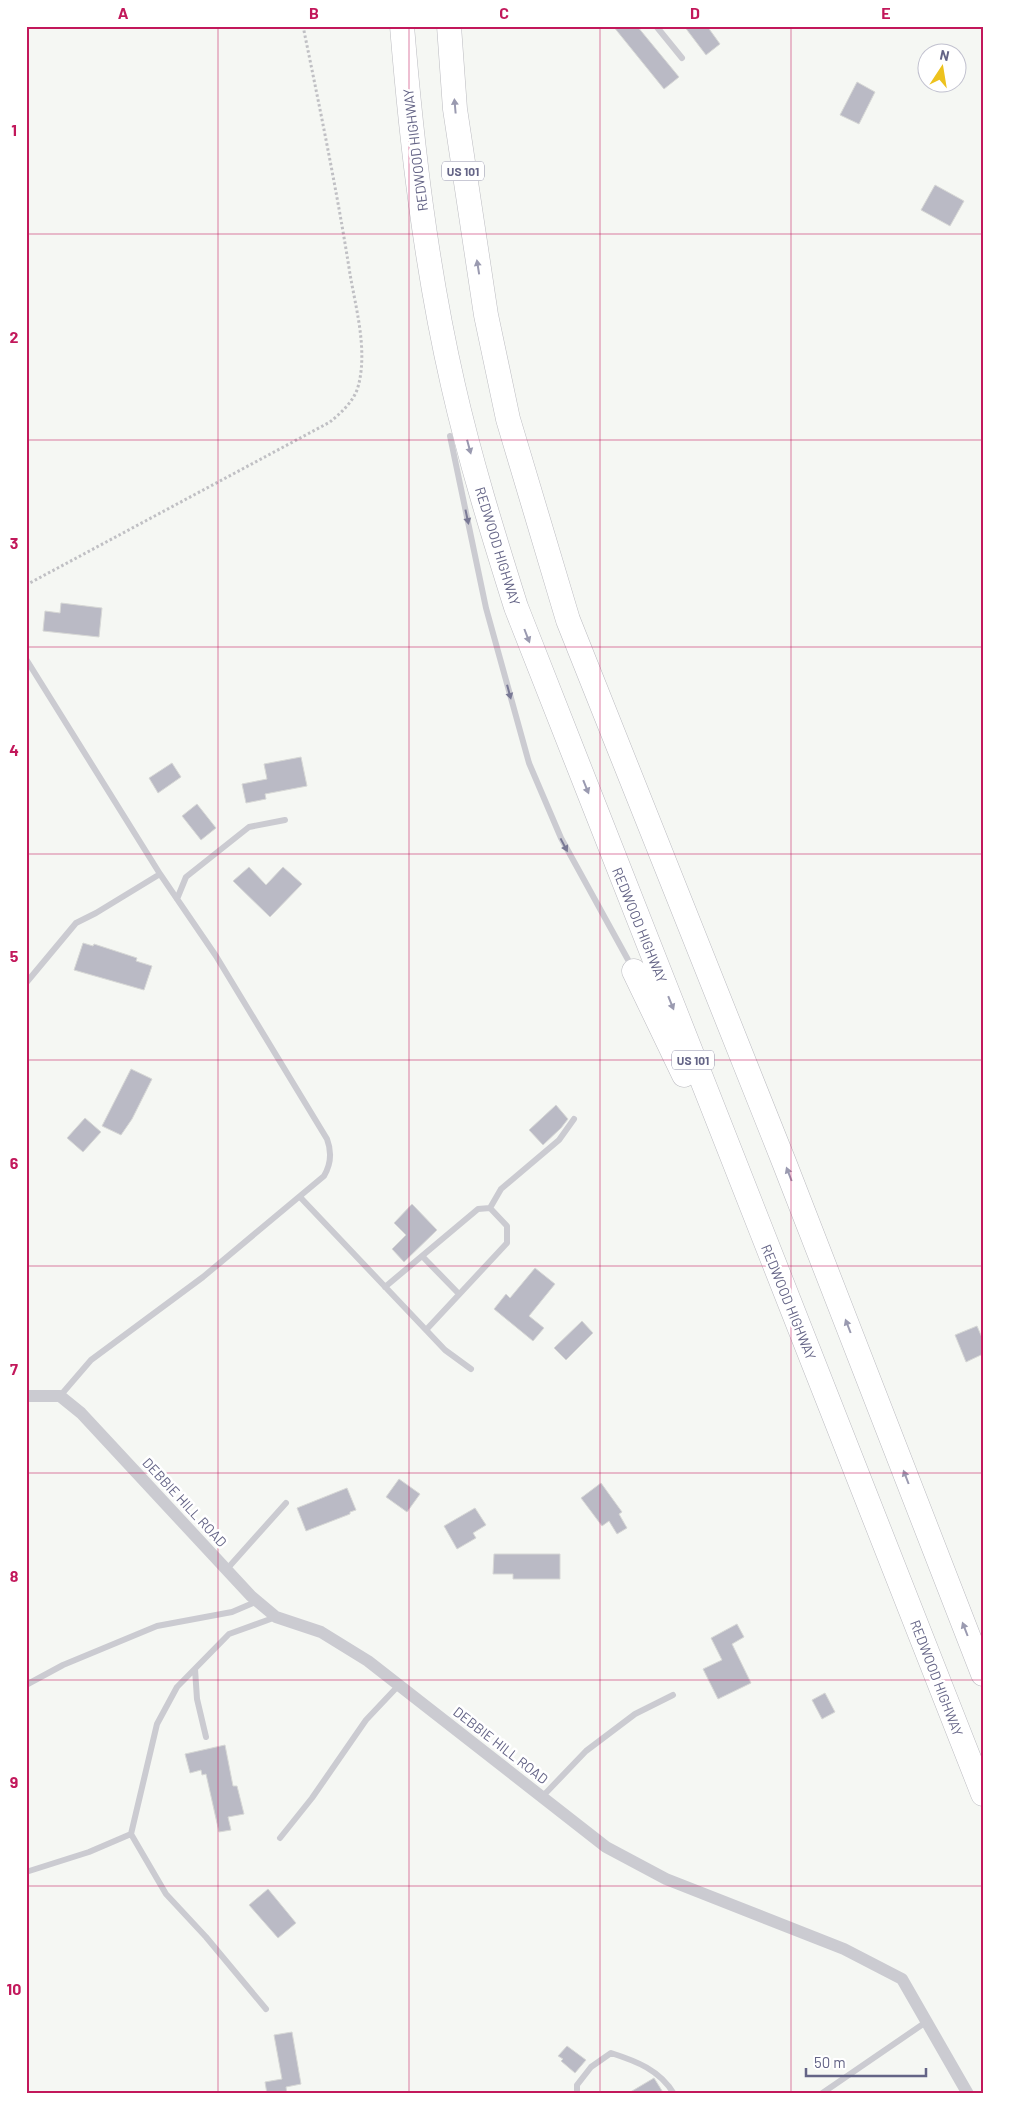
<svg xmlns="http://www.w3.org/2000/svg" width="1009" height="2120" font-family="Barlow,sans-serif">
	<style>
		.building { fill: #babac5; stroke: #d7d8d6 }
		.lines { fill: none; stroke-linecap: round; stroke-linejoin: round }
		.highway-casing { stroke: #bbbbc0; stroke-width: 25 }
		.path { stroke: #c0c0c4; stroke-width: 3; stroke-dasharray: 2.5 2.5; stroke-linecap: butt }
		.lane { stroke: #cbcbd1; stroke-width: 6 }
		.street { stroke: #cbcbd1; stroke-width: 12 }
		.highway { stroke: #fff; stroke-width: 24 }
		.oneway { fill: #9a9ab0 }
		.oneway2 { fill: #797995 }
		.grid { fill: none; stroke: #c2185b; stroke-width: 1; stroke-opacity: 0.55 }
		.labels { text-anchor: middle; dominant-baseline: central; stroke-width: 5; stroke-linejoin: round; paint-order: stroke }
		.shield { fill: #fff; stroke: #9292aa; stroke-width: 1 }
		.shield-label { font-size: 12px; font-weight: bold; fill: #646486 }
		.street-label { font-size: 14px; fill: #646486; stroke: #fff }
		.neatline { fill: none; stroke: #c2185b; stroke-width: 2 }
		.grid-label { font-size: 16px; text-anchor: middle; font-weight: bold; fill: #c2185b }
	</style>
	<rect width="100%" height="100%" fill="#f5f7f3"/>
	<path class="building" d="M613,26H637L679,77L664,89Z
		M684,26H707L720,44L706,55Z
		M857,82L875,92L859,124L840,115Z
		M935,185L964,201L950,226L921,210Z
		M61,603L102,608L99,637L43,631L45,611L60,613Z
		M301,757L307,786L265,794L266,799L246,803L242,784L267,779L264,764Z
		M172,763L181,777L158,793L149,778Z
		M197,804L216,828L201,840L182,816Z
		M249,867L266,885L283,867L302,884L270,917L233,881Z
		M83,943L93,946L94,944L137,958L136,961L152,966L144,990L74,970Z
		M131,1069L152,1079L132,1119L121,1135L102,1126Z
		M556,1105L568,1119L561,1128L543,1145L529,1130Z
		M85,1118L101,1132L83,1152L67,1138Z
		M412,1204L437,1230L404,1262L392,1249L406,1235L394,1223Z
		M535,1268L555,1284L529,1316L544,1328L533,1341L494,1309L506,1294L510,1298Z
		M582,1321L593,1333L566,1360L554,1348Z
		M977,1326L983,1340V1354L966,1362L955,1335Z
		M399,1479L420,1494L407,1512L386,1497Z
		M601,1483L622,1512L619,1514L627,1528L617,1534L609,1521L602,1526L581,1498Z
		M347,1488L356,1510L350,1512V1514L306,1531L297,1508Z
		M475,1508L486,1525L473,1533L476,1538L457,1549L444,1526Z
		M494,1554H560V1579H513V1574H493Z
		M737,1624L744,1637L732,1644L751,1683L718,1699L703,1669L722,1660L711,1638Z
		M825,1693L835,1712L822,1719L812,1700Z
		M225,1745L233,1786H237L244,1814L228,1817L231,1830L219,1832L206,1774L202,1775L201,1770L190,1773L185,1754Z
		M268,1889L296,1923L278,1938L249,1905Z
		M292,2032L301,2084L286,2087L287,2094H267L265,2082L282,2079L274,2035Z
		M567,2046L586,2060L575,2073L561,2061L563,2059L558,2056Z
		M654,2078L664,2094H627Z"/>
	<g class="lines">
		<g class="highway-casing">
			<path id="highway" d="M402,26C412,147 426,267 453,385C470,460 493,534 516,607L983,1794
				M449,26L455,109L486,315L508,419L568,620L784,1162L983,1674
				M634,971L684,1075"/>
		</g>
		<path class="path" d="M26,585L330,422C341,413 354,401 358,387C368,351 356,309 350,274C337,191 320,109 303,26"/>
		<path class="lane" d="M656,26L682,58
			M450,436L486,608L529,763L561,838L632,967
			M26,659L160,874L216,956L327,1139C332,1152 331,1164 324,1176L203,1277L91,1360L60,1396
			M177,899L186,877L249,827L285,820
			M26,983L76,923L96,913L160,874
			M300,1197L445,1350L471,1369
			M490,1208L501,1189L559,1140L574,1119
			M422,1256L459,1294
			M385,1287L478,1209L490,1208L507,1226V1243L426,1330
			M227,1569L286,1503
			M195,1669L197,1699L206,1737
			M26,1685L63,1665L157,1626L232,1612L258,1601
			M542,1797L586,1751L635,1714L673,1695
			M131,1834L166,1894L206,1937L266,2009
			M280,1838L312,1798L366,1720L399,1685
			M26,1872L89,1852L131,1834L157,1724L177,1687L229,1634L276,1617
			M577,2094V2085L591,2067L611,2053C636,2061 660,2070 674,2094
			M821,2094L926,2022"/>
		<path class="street" d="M26,1396H60L81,1413L251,1596L276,1617L321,1632L368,1661L606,1847L666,1879L844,1949L902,1979L968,2094"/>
		<use href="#highway" class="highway"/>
	</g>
	<defs><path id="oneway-solid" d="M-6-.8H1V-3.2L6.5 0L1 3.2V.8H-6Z" transform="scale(1.25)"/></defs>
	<g class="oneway">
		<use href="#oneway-solid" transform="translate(455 106) rotate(-95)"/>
		<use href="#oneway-solid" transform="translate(478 267) rotate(-99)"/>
		<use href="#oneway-solid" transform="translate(469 447) rotate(75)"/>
		<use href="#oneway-solid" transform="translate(527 636) rotate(69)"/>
		<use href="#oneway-solid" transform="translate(586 787) rotate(68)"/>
		<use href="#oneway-solid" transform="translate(671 1003) rotate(68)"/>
		<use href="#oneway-solid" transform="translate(789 1174) rotate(-111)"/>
		<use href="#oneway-solid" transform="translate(848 1326) rotate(-111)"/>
		<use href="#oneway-solid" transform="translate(906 1477) rotate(-111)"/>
		<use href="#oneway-solid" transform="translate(965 1629) rotate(-111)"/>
	</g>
	<g class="oneway2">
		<use href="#oneway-solid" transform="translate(467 517) rotate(78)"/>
		<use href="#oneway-solid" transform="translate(509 692) rotate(75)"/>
		<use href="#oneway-solid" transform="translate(564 845) rotate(62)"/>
	</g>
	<path class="grid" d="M218,26V2094M409,26V2094M600,26V2094M791,26V2094M26,234H983M26,440H983M26,647H983M26,854H983M26,1060H983M26,1266H983M26,1473H983M26,1680H983M26,1886H983"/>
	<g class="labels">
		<g class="shield">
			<rect x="442" y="161.5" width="42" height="19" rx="4"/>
			<rect x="672" y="1050.5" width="42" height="19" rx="4"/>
		</g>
		<g class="shield-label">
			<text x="463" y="171">US 101</text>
			<text x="693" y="1060">US 101</text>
		</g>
		<g class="street-label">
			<text transform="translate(415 150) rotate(-97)">REDWOOD HIGHWAY</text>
			<text transform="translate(498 546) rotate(73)">REDWOOD HIGHWAY</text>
			<text transform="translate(640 925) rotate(68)">REDWOOD HIGHWAY</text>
			<text transform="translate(789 1302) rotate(68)">REDWOOD HIGHWAY</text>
			<text transform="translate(185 1502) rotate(47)">DEBBIE HILL ROAD</text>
			<text transform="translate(937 1678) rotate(69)">REDWOOD HIGHWAY</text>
			<text transform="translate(501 1745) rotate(38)">DEBBIE HILL ROAD</text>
		</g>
	</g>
	<rect width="1009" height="2120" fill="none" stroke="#ffffff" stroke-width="55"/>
	<g transform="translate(942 68) rotate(12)"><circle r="24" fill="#ffffff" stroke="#c1c1cf"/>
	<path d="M0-4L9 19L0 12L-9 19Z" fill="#edc21d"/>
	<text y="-8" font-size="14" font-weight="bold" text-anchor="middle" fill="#646486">N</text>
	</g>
	<path d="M806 2068v8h120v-8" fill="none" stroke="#646486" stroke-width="2.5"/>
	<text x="814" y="2068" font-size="15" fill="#646486" stroke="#ffffff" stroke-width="4" paint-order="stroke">50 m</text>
	<rect x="28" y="28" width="954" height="2064" class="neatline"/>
	<g class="grid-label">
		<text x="123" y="19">A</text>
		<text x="314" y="19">B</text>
		<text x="504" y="19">C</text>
		<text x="695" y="19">D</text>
		<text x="886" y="19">E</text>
		<text x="14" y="136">1</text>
		<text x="14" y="343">2</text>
		<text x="14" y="549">3</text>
		<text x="14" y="756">4</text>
		<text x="14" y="962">5</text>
		<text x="14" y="1169">6</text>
		<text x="14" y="1375">7</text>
		<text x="14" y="1582">8</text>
		<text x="14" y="1788">9</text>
		<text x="14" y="1995">10</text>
	</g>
</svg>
